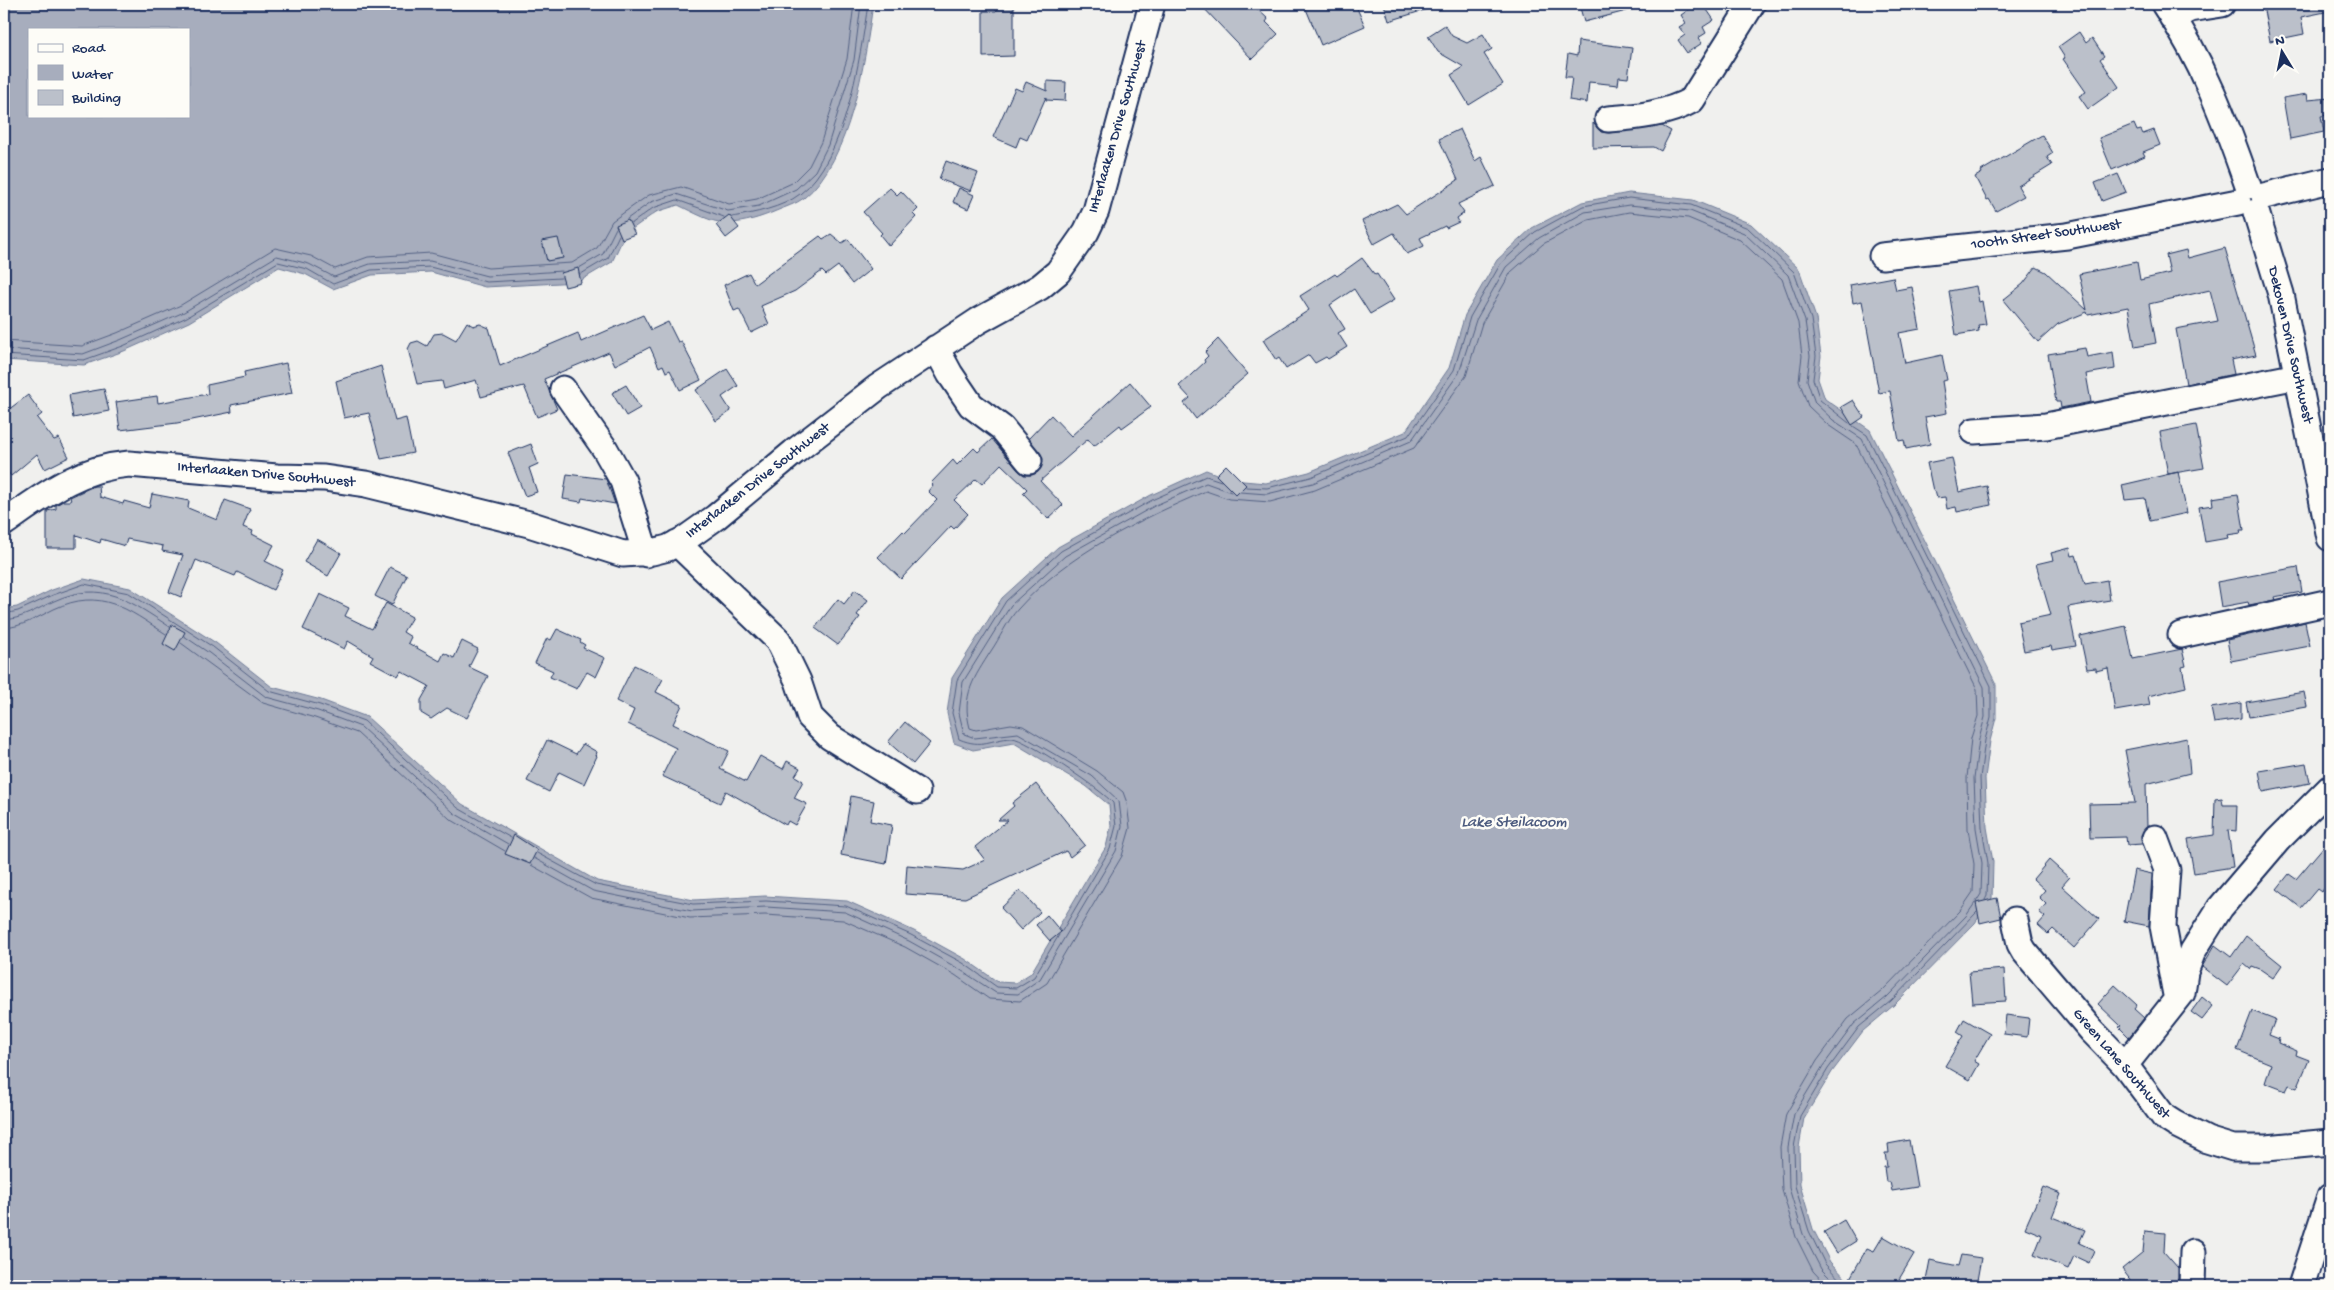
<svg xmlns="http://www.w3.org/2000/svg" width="2334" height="1290" font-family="'Gochi Hand',sans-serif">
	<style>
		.water { fill: #a7adbd; stroke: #6f7b97; fill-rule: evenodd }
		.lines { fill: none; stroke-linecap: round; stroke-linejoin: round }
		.shore { stroke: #536184; stroke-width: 1 }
		.building { fill: #bbc0ca; stroke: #1b2f5e }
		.minor-casing { stroke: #1b2f5e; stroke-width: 29 }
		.minor { stroke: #fdfcf7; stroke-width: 25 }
		.labels { text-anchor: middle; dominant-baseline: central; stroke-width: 5; stroke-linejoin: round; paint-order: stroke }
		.street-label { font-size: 15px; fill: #1b2f5e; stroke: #fdfcf7 }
		.water-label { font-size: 16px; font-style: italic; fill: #4c5b7f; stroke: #fdfcf7 }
	</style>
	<rect width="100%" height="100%" fill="#f0f0ee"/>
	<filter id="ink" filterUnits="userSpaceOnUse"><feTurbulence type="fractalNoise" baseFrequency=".02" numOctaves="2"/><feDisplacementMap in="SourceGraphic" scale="10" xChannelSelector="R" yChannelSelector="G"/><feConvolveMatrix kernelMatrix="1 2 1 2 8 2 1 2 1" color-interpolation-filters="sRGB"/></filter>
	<g filter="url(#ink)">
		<path class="water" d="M4,4H873C865,61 851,160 804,198C796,204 785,207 776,211C762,217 744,223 728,223C711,223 693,212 678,205L656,212L625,234L612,262L578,282L485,287L431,272L372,275L333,289L305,274L279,267L189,322L124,351L84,365L4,360ZM29,29H189V116H29Z
			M1629,193L1693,200L1751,224L1799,269L1816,318L1821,356L1818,379L1825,399L1870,430L1996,684V718L1990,741L1985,778L1987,827L1993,862L1992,898L1975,923L1894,1005L1863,1031L1832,1072L1804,1118L1799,1147L1800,1185L1813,1229L1830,1262L1853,1286H4V609L17,607L52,590L84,579L130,588L216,643L272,687L321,700L367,717L462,804L597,881L694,900L765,896L847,901L914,931L965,959L998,982L1015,983L1031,973L1106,847L1111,826L1109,805L1086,786L1014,743L973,750L954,743L947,713L952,678L1002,598L1058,547L1151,495L1206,470L1232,480L1266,483L1309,472L1405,432L1449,368L1465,315L1497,260L1532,228L1582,202Z"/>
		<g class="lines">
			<path class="shore" d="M732,217C754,213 782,208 800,194C846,159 860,58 868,4
				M627,219L651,202L676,194L728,211L759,206L796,189L815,171L828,145L854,60L861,4
				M631,224L653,208L677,200L724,217
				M579,268L603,254L616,228
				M581,274L608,258L619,235
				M4,341L82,346L117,333L181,305L275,248L311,256L335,269L368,257L431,253L488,268L572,263L597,248L612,221L649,195L681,187L729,204L757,199L792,183L809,166L821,142L847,59L854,4
				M4,349L83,354L120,340L184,312L277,256L309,264L334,277L370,264L430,261L487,276L562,271
				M4,355L84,360L123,346L187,317L278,262L307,269L333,284L371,270L430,267L486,282L561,278
				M1853,426L1867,435L1991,686V717L1985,740L1980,778L1982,828L1988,863L1987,896L1985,900
				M1246,487L1267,488L1311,477L1408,436L1454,370L1470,317L1501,263L1535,232L1583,206L1629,198L1691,205L1748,228L1794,272L1811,319L1816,356L1813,379L1820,400L1849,423
				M1240,492L1267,494L1313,483L1411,441L1459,373L1476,320L1506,267L1539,238L1585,212L1629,205L1690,211L1744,233L1788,275L1805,321L1810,356L1807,380L1815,403L1833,420L1862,439L1984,687L1985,717L1979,739L1974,778L1976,828L1982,863L1981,894L1976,902
				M4,614L18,611L53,595L84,584L129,593L213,647L269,691L320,705L364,721L458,808L511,838
				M4,620C22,619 37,609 54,601C102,579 130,601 170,627
				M4,628C22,627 38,617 54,609C101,587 127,609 166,634
				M184,636L209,653L266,697L318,711L361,727L454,813L508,844
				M181,643L263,703L315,718L357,733L450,819L505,851
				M537,853L596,885L693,904L766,901L846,906L911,935L963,963L997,987L1016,988L1034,977L1059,935
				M534,858L593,891L692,911L766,907L845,912L909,941L959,969L996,993L1018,994L1040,979L1116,851L1122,826L1119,801L1092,776L1018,733L975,738L964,734L959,713L963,682L1011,605L1065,556L1156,505L1206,483L1231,492
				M531,865L591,898L690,918L765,915L843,920L905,947L955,975L989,999L1020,1001L1047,983L1122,856L1130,828L1127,803L1123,792L1097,771L1023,726L1011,724L976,730L970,728C961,695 974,678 991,651C1000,638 1007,621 1018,609C1067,554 1139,520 1206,491L1229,499L1270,502L1315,490L1414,448L1466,376L1482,323L1511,272L1543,244L1588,220L1629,212L1688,218L1740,240L1782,279L1798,323L1802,356L1799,380L1808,406L1828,425L1856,444L1977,689L1978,716L1971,738L1967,778L1968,829L1974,864L1973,892L1960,911L1882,991L1848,1019L1817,1061L1786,1114L1780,1147L1782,1190L1796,1237L1813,1271L1827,1286
				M1062,931L1110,849L1116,826L1113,803C1103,791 1025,738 1012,738C990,739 983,749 959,739L952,713L957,680L1006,601L1061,551L1154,499L1206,476L1221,481
				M1838,1286L1821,1269L1803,1234L1789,1188L1788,1147L1794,1114L1823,1066L1854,1024L1887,997L1966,916L1975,903
				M1846,1286L1825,1264L1809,1231L1795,1186L1794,1147L1800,1116L1828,1069L1859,1027L1891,1001L1977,912"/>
		</g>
		<path class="building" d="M996,4H1014V56L983,57V11H996Z
			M1200,4H1252L1268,19L1266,22L1278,34L1252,59Z
			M1304,4H1355L1365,26L1321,45Z
			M1384,4H1433L1434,7L1389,21Z
			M1579,4H1634V9L1584,22Z
			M1697,4H1703L1714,20L1703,27L1706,33L1698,38L1702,43L1687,53L1678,40L1685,35L1679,27L1686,23L1681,15Z
			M2277,4H2330V11L2301,17L2304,34L2270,41L2263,6Z
			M1445,25L1452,36L1467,43L1483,34L1492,49L1484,54L1503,84L1469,105L1451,75L1464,67L1438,52L1428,36Z
			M2079,32L2086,43L2092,38L2104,56L2100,59L2119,87L2088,109L2079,96L2086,92L2063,59L2065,58L2058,47Z
			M1578,41L1632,48L1628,78L1619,77L1618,85L1589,82L1587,103L1569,100L1572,77H1565L1568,54L1577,56Z
			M1047,81L1066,82L1065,101L1046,100V97L1027,140L1020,137L1016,147L993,137L1015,88L1022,91L1026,82L1047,91Z
			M2307,94L2308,100L2330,98V115L2321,116L2324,132L2290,139L2283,98Z
			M1593,123L1601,132L1609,133L1662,126L1671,131L1661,151L1654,147L1593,148Z
			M2134,124L2137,131L2141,130L2143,134L2154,130L2160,145L2143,152L2145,156L2112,170L2099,138Z
			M1460,129L1475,161L1481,157L1495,186L1458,204L1464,213L1457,218L1459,222L1446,228L1445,226L1420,238L1424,246L1407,254L1394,233L1374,244L1362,221L1397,204L1406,214L1458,180L1439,139Z
			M2042,135L2053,153L2047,157L2052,165L2018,186L2024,196L1996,211L1989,199L1987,200L1975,177L1982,173L1981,171Z
			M946,161L978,173L971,191L939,179Z
			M2118,174L2126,192L2102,201L2095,183Z
			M890,188L897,195L901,191L918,209L913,214L916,217L889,246L880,235L882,233L863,212Z
			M959,188L974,195L968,209L953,202Z
			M729,215L739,228L726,238L716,225Z
			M628,220L635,234L622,239L616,225Z
			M831,234L842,243L848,239L871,269L852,284L838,266L826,275L822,271L795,291L761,306L769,324L751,333L739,309L734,311L724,285L749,273L755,284L820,236L823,239Z
			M558,238L563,258L547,261L542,241Z
			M2225,248L2256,355L2231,360L2234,374L2186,384L2176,329L2218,321L2210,290L2149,304L2156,343L2135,347L2128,307L2088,315L2087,312L2058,324L2038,342L2003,300L2023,284L2036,267L2046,272L2087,310L2079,274L2137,262L2140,280L2170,273L2166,255L2186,250L2188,258Z
			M1362,258L1375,275L1377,274L1394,300L1370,314L1354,289L1330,305L1345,329L1338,333L1347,347L1328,359L1326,357L1315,363L1309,355L1286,369L1279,358L1276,360L1263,340L1309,310L1300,296L1335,274L1337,276Z
			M578,268L581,283L565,287L561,273Z
			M1893,277L1896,290L1912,287L1920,329L1899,333L1905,363L1942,355L1947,380L1942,381L1947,413L1925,417L1930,444L1906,449L1904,440L1899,441L1890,391L1879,393L1862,301L1853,303L1850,285Z
			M1976,286L1979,302L1982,301L1986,324L1978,325L1979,331L1956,335L1949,291Z
			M643,315L651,330L668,322L678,342L681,341L701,380L680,390L670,370L666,372L663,365L659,367L650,347L615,365L609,352L544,379L557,409L537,417L524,386L481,397L476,380L444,389L442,381L417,384L408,349L411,343L418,341L427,346L434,334L443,333L456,340L467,322L473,326L480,324L489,328L500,366L578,333L581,342Z
			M1218,339L1248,374L1196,419L1184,403L1190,398L1179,386L1205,362L1204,360L1208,356L1205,352Z
			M2085,348L2087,357L2113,352L2115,369L2086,374L2091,402L2061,408L2060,402H2056L2048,354Z
			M286,363L292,393L231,405L232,412L177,423L120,430L116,402L157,396L158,403L208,394L207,385L245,377L244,372Z
			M381,366L395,421L406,418L413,453L381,459L369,413L344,418L336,381Z
			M727,369L738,386L722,397L731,411L716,421L696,390Z
			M1130,382L1151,407L1122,428L1120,425L1094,446L1088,439L1040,481L1063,505L1048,519L1023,493L1027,489L1001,464L982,484L976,479L954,500L968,514L954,529L951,526L901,579L878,557L903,531L905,533L937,500L928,491L933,485L931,483L953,460L957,465L974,448L978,452L992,439L1018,470L1024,475H1032L1038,472L1043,459L1029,438L1051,415L1071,436Z
			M626,385L640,408L626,416L612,393Z
			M104,389L109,411L73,418L69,395Z
			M28,395L42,414L37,418L54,440L59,438L69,457L45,469L37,454L11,476L4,467V413Z
			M1853,400L1864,417L1852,425L1841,407Z
			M2196,425L2204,468L2168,474L2160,432Z
			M531,444L538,464L529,468L537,492L525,496L508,453Z
			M1952,458L1959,492L1987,486L1991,505L1957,512L1956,507L1947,509L1945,497L1937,498L1935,491H1933L1927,463Z
			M1226,465L1246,485L1236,495L1216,475Z
			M2178,472L2187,513L2150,521L2145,498L2125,500L2122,485Z
			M567,474L606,479L615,504L582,498L581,502L563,499Z
			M94,486H99L100,497L123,504L124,501L149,508L152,494L189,501L188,508L217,520L225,500L250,509L243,527L253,531L252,534L274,545L265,561L283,570L273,590L237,572L235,576L196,560L181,597L169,592L183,555L162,551L163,546L127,539L125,546L101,539L100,543L76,535V548H47V511L56,509V505L63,501H71L70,497Z
			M2238,494L2244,530H2240L2241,533L2227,535L2228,538L2205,542L2199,507L2213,505L2212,498Z
			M317,539L341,553L328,576L304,562Z
			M2070,548L2072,556L2076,555L2085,584L2107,580L2110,600L2068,607L2076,646L2052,650L2051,646L2024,651L2018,622L2051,615L2036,564L2053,560L2051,553Z
			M390,567L407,575L392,605L375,596Z
			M2298,567L2302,592L2274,597L2275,600L2249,605L2248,602L2221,607L2217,582Z
			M855,590L868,600L857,615L860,617L838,645L815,628L838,599L844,604Z
			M320,594L349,608L345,616L372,629L386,603L412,617L403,632L411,637L408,643L440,661L444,653L454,658L462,641L478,649L469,667L488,676L467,718L447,708L431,719L421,713V700L429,686L401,671L398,676L370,661L373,656L348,641L344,649L303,629Z
			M2305,622L2310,646L2231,661L2227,640Z
			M172,625L185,632L175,651L163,644Z
			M2126,626L2133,659L2182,649L2186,666L2182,667L2186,687L2148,696L2150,705L2115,711L2108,668L2096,671V668L2087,669L2080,636Z
			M557,629L581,640L580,642L585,645L583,648L605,658L596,677L587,672L577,689L550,677L553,671L535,663L547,638L551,640Z
			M634,665L663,679L656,692L682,705L673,724L729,751L720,769L746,782L760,756L783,769L787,761L800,768L795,776L803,781L794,798L807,804L795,825L788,821L786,825L726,791L720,803L662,776L676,748L628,724L634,710L616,701Z
			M2304,692L2307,707L2249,717L2246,702Z
			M2241,703V719L2214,723L2211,708Z
			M905,722L930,743L913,764L888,742Z
			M2187,738L2190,773L2146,784L2147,827L2141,835L2142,844L2127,845L2126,837L2090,838L2089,804L2135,803L2125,750Z
			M547,740L576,754L583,744L597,752L596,755L597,756L584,784L559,772L549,792L527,781Z
			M2306,763L2310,783L2263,792L2259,771Z
			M1036,784L1085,845L1070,857L1066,851L965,898L905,894L907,865L963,870L985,860L975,847L1008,820H998L1014,806L1012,803Z
			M851,796L874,801L870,821L892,825L886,864L841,855Z
			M2222,798L2223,805H2237L2236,831L2228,830L2233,867L2194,873L2188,839L2214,835L2215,799Z
			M514,835L537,850L530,864L505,854Z
			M2330,839V882L2321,892L2317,889L2301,908L2277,889L2289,874L2296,879Z
			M2049,860L2069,878L2062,886L2099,919L2074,948L2053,929L2048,934L2038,925L2045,917L2039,912L2046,904L2039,897L2045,890L2033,879Z
			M2134,870L2152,874L2149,926L2124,921Z
			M1020,890L1040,912L1021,930L1001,908Z
			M1997,898L2001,918L1980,923L1976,903Z
			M1047,915L1061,932L1050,941L1036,925Z
			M2246,936L2282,965L2273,978L2260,969L2252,966L2250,969L2244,964L2227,986L2202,967L2215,945L2231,957Z
			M2004,969L2006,1001L1972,1003L1969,972Z
			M2115,985L2137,1005L2134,1009L2144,1018L2129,1037L2119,1027L2121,1026L2098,1004Z
			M2202,997L2213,1006L2202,1020L2191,1012Z
			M2252,1011L2275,1020L2269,1035L2279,1039L2278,1043L2297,1051L2296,1055L2309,1060L2297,1088L2289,1085L2286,1091L2265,1083L2271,1064L2237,1050Z
			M2006,1015L2029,1018L2027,1037L2004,1034Z
			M1964,1019L1990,1034L1974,1061L1979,1064L1970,1080L1945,1066L1963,1036L1957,1032Z
			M1909,1140L1917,1187L1892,1191L1890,1182H1886L1884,1167H1887L1885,1153H1889L1888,1144Z
			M2043,1187L2061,1194L2052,1217L2085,1230L2079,1243L2094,1250L2089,1263L2074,1256L2068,1269L2034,1255L2042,1235L2025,1228Z
			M1844,1220L1856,1241L1837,1253L1824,1232Z
			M2145,1231L2165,1233L2164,1252L2178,1268V1286H2135L2122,1269L2143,1252Z
			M1883,1236L1914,1254L1895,1286H1861L1849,1280L1867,1248L1874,1251Z
			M1961,1255L1981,1258L1976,1286H1925L1930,1260L1958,1266Z"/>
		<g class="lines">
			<g class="minor-casing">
				<path id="minor" d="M2164,4C2202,59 2226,123 2248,186
					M2172,17L2190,9L2222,4
					M1608,119C1637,117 1667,114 1692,100L1752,4
					M2264,196L2330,180
					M2256,212L2281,294L2330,538
					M1882,256L2067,236L2238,202
					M936,348L950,374L971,405L1002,428L1029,461
					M563,389L605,449L623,481L646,554
					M1974,431L2046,426L2298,376
					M4,523C44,495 78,468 129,464L277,477L324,478L366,484L529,524L623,554L652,552L668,548L685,539L716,517L794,452L878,387L978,321L1040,287L1058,272L1086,232L1096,211L1152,4
					M677,543L778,640L798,681L810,717L830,737L917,791
					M2181,635L2330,602
					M2155,838L2167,870L2163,926L2176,995
					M2015,920L2020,944L2024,951L2092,1031L2125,1065L2164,1117L2175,1124L2207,1140L2233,1148H2267L2330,1142
					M2125,1065L2182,993L2185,972L2193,951L2220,908L2278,840L2330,788
					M2192,1286L2193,1252
					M2301,1286L2330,1197"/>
			</g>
			<use href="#minor" class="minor"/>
		</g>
	</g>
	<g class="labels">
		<g class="street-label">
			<text transform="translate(1118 127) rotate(-74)">Interlaaken Drive Southwest</text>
			<text transform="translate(2046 235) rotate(-8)">100th Street Southwest</text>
			<text transform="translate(2290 345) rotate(77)">Dekoven Drive Southwest</text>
			<text transform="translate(266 475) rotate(5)">Interlaaken Drive Southwest</text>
			<text transform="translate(758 481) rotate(-38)">Interlaaken Drive Southwest</text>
			<text transform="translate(2121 1064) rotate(49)">Green Lane Southwest</text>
		</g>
		<g class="water-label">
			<text x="1514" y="823">Lake Steilacoom</text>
		</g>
	</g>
	<rect width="2334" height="1290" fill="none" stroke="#fdfcf7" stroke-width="20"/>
	<rect x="10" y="10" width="2314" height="1270" fill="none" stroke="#1b2f5e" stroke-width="2" filter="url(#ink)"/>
	<rect x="28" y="28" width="162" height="90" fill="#fdfcf7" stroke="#a3aaba"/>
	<rect x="38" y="44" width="25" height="8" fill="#fdfcf7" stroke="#a3aaba"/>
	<text x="72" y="52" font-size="15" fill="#1b2f5e">Road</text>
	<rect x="38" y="65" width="25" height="15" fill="#a7adbd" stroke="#a3aaba"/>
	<text x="72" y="78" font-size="15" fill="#1b2f5e">Water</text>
	<rect x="38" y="90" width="25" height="15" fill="#bbc0ca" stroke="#a3aaba"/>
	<text x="72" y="102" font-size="15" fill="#1b2f5e">Building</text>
	<g transform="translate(2282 52) rotate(350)" stroke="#fdfcf7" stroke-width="4" paint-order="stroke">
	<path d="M0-4L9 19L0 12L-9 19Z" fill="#1b2f5e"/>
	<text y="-8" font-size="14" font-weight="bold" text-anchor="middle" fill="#1b2f5e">N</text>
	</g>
</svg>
